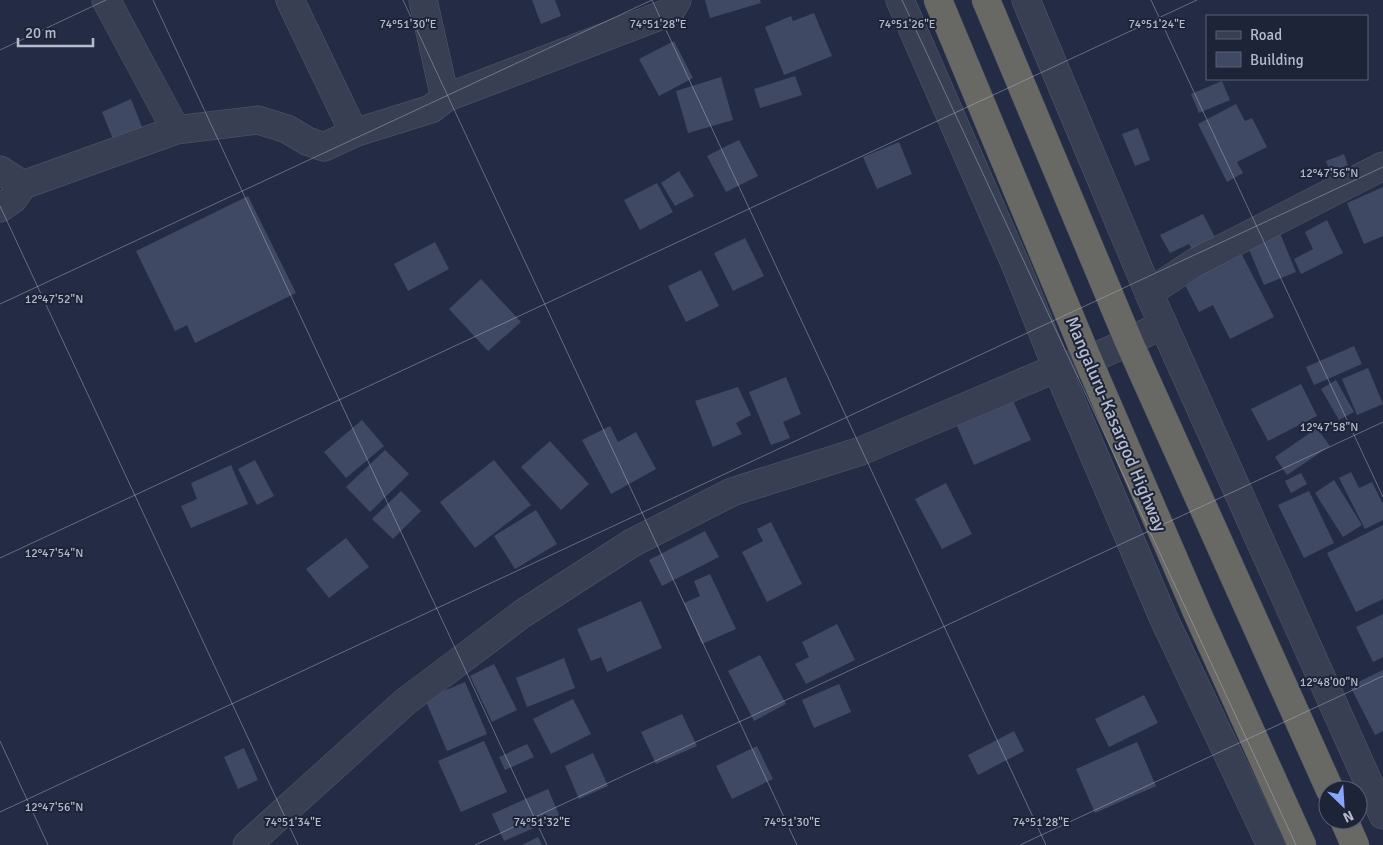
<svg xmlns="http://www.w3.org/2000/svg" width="1383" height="845" font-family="Signika,sans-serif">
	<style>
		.building { fill: #404964 }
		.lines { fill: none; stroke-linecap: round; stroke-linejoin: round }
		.minor-casing { stroke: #535a6d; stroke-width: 29 }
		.tertiary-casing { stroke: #535a6d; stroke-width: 29 }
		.trunk-casing { stroke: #40475a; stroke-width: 29 }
		.minor { stroke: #383f53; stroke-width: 28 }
		.tertiary { stroke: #383f53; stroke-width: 28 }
		.trunk { stroke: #686864; stroke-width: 28 }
		.ticks { fill: none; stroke: #b5bbcd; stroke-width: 1; stroke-opacity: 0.45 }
		.labels { text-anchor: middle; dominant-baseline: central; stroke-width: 4; stroke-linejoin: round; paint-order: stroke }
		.street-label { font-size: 18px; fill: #b5bbcd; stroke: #1d2438 }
		.ticks-label { font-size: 12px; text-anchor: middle; fill: #b5bbcd; stroke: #1d2438; stroke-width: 4; stroke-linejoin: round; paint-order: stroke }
	</style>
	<rect width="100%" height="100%" fill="#232c44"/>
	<path class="building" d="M532,0H555L561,16L541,24Z
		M705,0H760L761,3L710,18Z
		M814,13L832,56L784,75L765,27L791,16L793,21Z
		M674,41L693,78L659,96L639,59Z
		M795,76L802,95L760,108L754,89Z
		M721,77L733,120L688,133L676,91Z
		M1222,81L1230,100L1199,113L1191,94Z
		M131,99L144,132L115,144L102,112Z
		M1236,104L1245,121L1252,118L1267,147L1237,162L1243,173L1227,182L1198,124Z
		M1138,128L1150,160L1135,166L1122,134Z
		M739,140L758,176L726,192L707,156Z
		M899,142L912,174L877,189L863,157Z
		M1344,154L1350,172L1332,178L1326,161Z
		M679,171L694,196L675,206L661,183Z
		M657,183L673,212L640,230L624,200Z
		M1383,187V236L1364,244L1347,203Z
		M248,196L296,293L195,343L187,325L175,331L136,251Z
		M1203,214L1217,241L1194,253L1189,244L1170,253L1160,235Z
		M1327,220L1343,253L1301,274L1294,259L1313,249L1305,232Z
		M1280,233L1296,272L1264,285L1248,247Z
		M745,238L764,276L733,291L714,253Z
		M435,242L449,269L408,291L394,264Z
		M1241,253L1274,317L1230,339L1213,305L1199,312L1184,283Z
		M701,270L719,306L686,322L668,286Z
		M481,279L521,322L488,351L449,309Z
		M1354,346L1362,364L1314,385L1306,367Z
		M1368,368L1383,404L1357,415L1342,379Z
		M786,377L801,414L783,422L790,438L771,445L749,392Z
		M1336,380L1354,412L1339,420L1321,389Z
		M1301,384L1317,416L1268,441L1251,409Z
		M738,387L751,415L736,423L742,434L713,447L695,401Z
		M1010,394L1031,440L974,465L954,419Z
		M362,420L384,446L346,478L324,452Z
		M610,426L618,442L636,432L656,469L611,494L582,440Z
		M1317,428L1330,446L1287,475L1275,457Z
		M550,441L589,484L561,510L521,467Z
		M385,450L409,474L370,512L346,487Z
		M255,460L274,496L257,505L238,469Z
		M494,460L531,505L475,548L440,502Z
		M231,465L248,504L191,528L181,506L197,499L191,483Z
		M1351,472L1359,488L1372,482L1383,504V520L1365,529L1339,478Z
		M1301,473L1307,484L1291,493L1285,481Z
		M1334,480L1362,525L1343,537L1315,493Z
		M946,483L972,534L942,549L915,499Z
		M401,491L421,511L393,539L372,519Z
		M1309,491L1334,543L1304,558L1278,505Z
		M536,510L557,544L515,569L494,536Z
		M771,522L802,584L767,602L742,552L763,541L757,529Z
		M1383,525V599L1356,612L1327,553Z
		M705,531L719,557L662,586L649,560Z
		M346,538L369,567L329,598L306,569Z
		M710,574L736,629L702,644L684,603L700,596L694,581Z
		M641,601L662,648L607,672L601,657L591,661L577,629Z
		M1383,614V657L1373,662L1356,627Z
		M837,624L855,660L806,684L795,664L809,657L802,642Z
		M760,655L786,704L754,721L728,671Z
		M564,658L575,688L527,707L516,678Z
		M494,664L517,710L492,722L470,676Z
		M1383,670V731L1375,735L1350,686Z
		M465,682L487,734L447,751L425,699Z
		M839,684L851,712L814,728L802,700Z
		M1144,695L1158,723L1109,747L1095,719Z
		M573,699L591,734L551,754L533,719Z
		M682,714L697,746L656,764L641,732Z
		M1014,731L1024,751L978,775L968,755Z
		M484,741L507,792L461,812L438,761Z
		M1137,742L1156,786L1095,813L1076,769Z
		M527,744L534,757L505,770L499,757Z
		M757,746L773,779L732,799L716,766Z
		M244,748L258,780L238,789L224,757Z
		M593,753L608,786L579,799L565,766Z
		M548,789L560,817L504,841L492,814Z
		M538,837L542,845H522Z"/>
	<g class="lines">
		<g class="minor-casing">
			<path id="minor" d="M106,0L176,130
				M290,0L354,133
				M423,0L445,98
				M0,170L23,185
				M0,208L13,199L23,185L176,130L258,120L287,129L307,141L324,147L354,133L431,109L445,98L670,12L677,0
				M1149,293L1194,263L1383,166
				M247,845L405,702L522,614L632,543L732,492L861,451L1057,368L1088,360L1129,342L1163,324"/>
		</g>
		<g class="tertiary-casing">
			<path id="tertiary" d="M900,0L1017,268L1057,368L1163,617L1271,845
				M1026,0L1149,293L1383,815"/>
		</g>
		<g class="trunk-casing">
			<path id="trunk" d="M938,0L1088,360L1199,617L1302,845
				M986,0L1129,342L1330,790
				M1344,820L1355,845"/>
		</g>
		<use href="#minor" class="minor"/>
		<use href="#tertiary" class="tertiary"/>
		<use href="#trunk" class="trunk"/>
	</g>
	<path class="ticks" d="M153,0L547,845M403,0L797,845M652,0L1046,845M902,0L1296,845M1151,0L1383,497M0,50L106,0M0,206L298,845M0,304L652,0M0,558L1197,0M0,741L48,845M0,812L1383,167M475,845L1383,422M1020,845L1383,676"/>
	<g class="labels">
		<g class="street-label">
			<text transform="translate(1116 424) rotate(67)">Mangaluru-Kasargod Highway</text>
		</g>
	</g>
	<g class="ticks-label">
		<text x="408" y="28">74°51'30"E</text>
		<text x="658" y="28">74°51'28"E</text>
		<text x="907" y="28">74°51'26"E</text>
		<text x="1157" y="28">74°51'24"E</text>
		<text x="1329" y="177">12°47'56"N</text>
		<text x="54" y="303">12°47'52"N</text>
		<text x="1329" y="431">12°47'58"N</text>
		<text x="54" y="557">12°47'54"N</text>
		<text x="1329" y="686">12°48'00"N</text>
		<text x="54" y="811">12°47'56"N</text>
		<text x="293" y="826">74°51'34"E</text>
		<text x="542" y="826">74°51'32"E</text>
		<text x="792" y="826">74°51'30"E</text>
		<text x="1041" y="826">74°51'28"E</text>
	</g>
	<rect x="1206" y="15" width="162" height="65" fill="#1d2438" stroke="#5a6074"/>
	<rect x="1216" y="31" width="25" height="8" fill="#383f53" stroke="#5a6074"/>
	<text x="1250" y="40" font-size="15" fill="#b5bbcd">Road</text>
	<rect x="1216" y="52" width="25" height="15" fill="#404964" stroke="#5a6074"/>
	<text x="1250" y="65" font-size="15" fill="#b5bbcd">Building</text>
	<g transform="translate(1343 805) rotate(155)"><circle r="24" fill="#1d2438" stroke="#5a6074"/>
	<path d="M0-4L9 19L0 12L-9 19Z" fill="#88a4ff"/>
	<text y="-8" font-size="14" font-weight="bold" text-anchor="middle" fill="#b5bbcd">N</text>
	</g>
	<path d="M18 38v8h75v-8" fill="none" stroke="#b5bbcd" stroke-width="2.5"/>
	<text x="25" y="38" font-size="15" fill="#b5bbcd" stroke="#1d2438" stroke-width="4" paint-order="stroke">20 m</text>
</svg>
